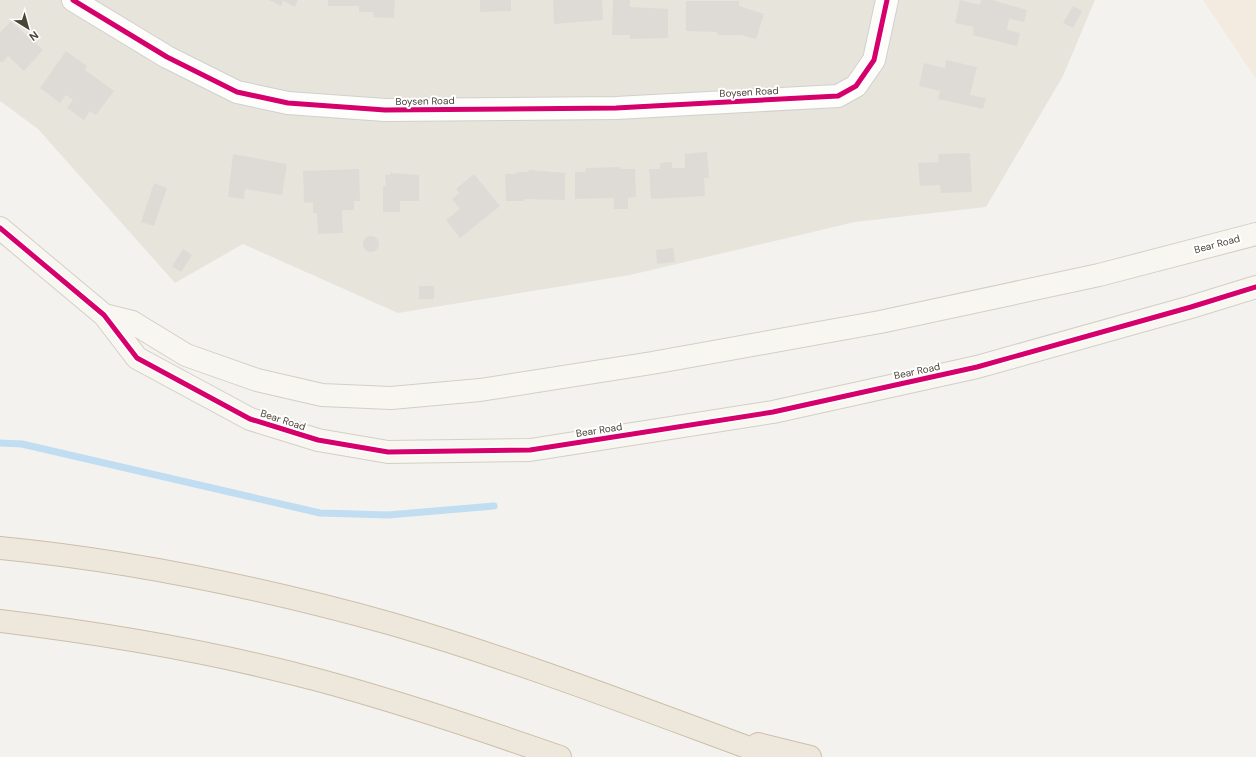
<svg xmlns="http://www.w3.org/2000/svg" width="1256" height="757" font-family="'DM Sans',sans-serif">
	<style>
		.residential { fill: #e7e4dc }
		.commercial { fill: #f3ebdf }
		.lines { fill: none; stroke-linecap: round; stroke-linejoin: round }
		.stream { stroke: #c0ddf1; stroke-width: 7 }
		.building { fill: #dedbd6 }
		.street-casing { stroke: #d2d0cb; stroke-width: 24 }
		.secondary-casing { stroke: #d3cfc5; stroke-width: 24 }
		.highway-casing { stroke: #ccbfa9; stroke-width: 24 }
		.street { stroke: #fdfdfc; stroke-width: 22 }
		.secondary { stroke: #f7f6f1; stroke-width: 22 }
		.highway { stroke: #ede8db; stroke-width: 22 }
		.cycleway-casing { stroke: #fff; stroke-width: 8 }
		.cycleway { stroke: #d6006c; stroke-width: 5 }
		.labels { text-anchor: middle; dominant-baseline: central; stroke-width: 4; stroke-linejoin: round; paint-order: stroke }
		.street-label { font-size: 10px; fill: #4b4439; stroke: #fff }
	</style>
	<rect width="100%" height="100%" fill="#f4f2ee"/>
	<path class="residential" d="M0,0H1095L1063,76L986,207L855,222L630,275L398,313L243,244L175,283L38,129L0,101Z"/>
	<path class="commercial" d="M1203,0H1256V79Z"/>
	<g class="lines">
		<path class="stream" d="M0,443L22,444L320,513L388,515L494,506"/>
	</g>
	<path class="building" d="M269,0H298L295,7L283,1L281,6Z
		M328,0H395L394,18L374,17L373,12H359V6H328Z
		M480,0H511V11L480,12Z
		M553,0H602L603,20L554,24Z
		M613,0H630V7L668,9V38L630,39V35H612Z
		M960,0L980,5L981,0H992L1027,10L1024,22L1009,19L1007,30L1020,33L1017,46L973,35L974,27L955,23Z
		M686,1H739V6L764,14L756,39L742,35H718L717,32L686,31Z
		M1073,6L1082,11L1073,28L1063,23Z
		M11,21L29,38L33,33L37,36L33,41L43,50L24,71L8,56L2,63L0,61V33Z
		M66,51L87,66L85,70L114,91L96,115L90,111L84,120L67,108L73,100L66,95L60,103L40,88Z
		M946,60L977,67L970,95L986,98L983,109L938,99L940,91L919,86L924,63L945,68Z
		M707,152L709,178H704L705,196L651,199L649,169H660V163L672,162V168H685V154Z
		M970,153L972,192L941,193L940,185L920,186L918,163L939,162L938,154Z
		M233,154L287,164L282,195L245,189L244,199L228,197Z
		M621,167V169H635L636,197L628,198V209H614V198L575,199V172H585L586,168Z
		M359,169L360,201H354V210H343L342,212L343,233L318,234L317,213H313V202L304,203L303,171Z
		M529,170L565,173V200L524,199V201H506L505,174H517L516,172H529Z
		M390,173L419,175V201H400V212H383V186H386L385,175H390Z
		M474,174L500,206L460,238L446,220L460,209L452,199L459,193L456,189Z
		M154,183L167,188L154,226L141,222Z
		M363 244a8 8 0 1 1 16 0a8 8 0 1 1-16 0Z
		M673,248L675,262L657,264L656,250Z
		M183,249L192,255L181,272L172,266Z
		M419,286H434V299H419Z"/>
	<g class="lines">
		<g class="street-casing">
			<path id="street" d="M73,0L167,57L237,92L288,103L385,110L616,108L838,96L856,86L874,60L887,0"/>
		</g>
		<g class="secondary-casing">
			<path id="secondary" d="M0,228L104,315L137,358L250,419L318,440L388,452L530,450L773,412L977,367L1191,307L1256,287
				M104,315L132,322L186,355L257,380L322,395L391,398L480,390L652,363L880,322L1099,275L1256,234"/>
		</g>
		<g class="highway-casing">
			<path id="highway" d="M0,548C133,561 263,588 392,624C520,661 648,711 774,757
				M0,621C107,634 214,652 318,680C400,702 480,729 560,757
				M758,744L810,757"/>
		</g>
		<use href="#street" class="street"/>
		<use href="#secondary" class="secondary"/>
		<use href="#highway" class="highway"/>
		<g class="cycleway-casing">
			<path id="cycleway" d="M73,0L167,57L237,92L288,103L385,110L616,108L838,96L856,86L874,60L887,0
				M0,228L104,315L137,358L250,419L318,440L388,452L530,450L773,412L977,367L1191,307L1256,287"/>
		</g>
		<use href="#cycleway" class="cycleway"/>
	</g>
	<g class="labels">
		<g class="street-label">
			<text transform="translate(749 92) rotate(-3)">Boysen Road</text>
			<text transform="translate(425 101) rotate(-1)">Boysen Road</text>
			<text transform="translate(1217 244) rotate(-15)">Bear Road</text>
			<text transform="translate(917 371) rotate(-12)">Bear Road</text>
			<text transform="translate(283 420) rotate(18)">Bear Road</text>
			<text transform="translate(599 430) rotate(-9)">Bear Road</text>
		</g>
	</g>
	<g transform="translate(28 28) rotate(143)" stroke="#ffffff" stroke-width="3" paint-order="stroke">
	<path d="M0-3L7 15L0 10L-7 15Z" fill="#4b4439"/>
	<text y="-6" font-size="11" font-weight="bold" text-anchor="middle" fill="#4b4439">N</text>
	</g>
</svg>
